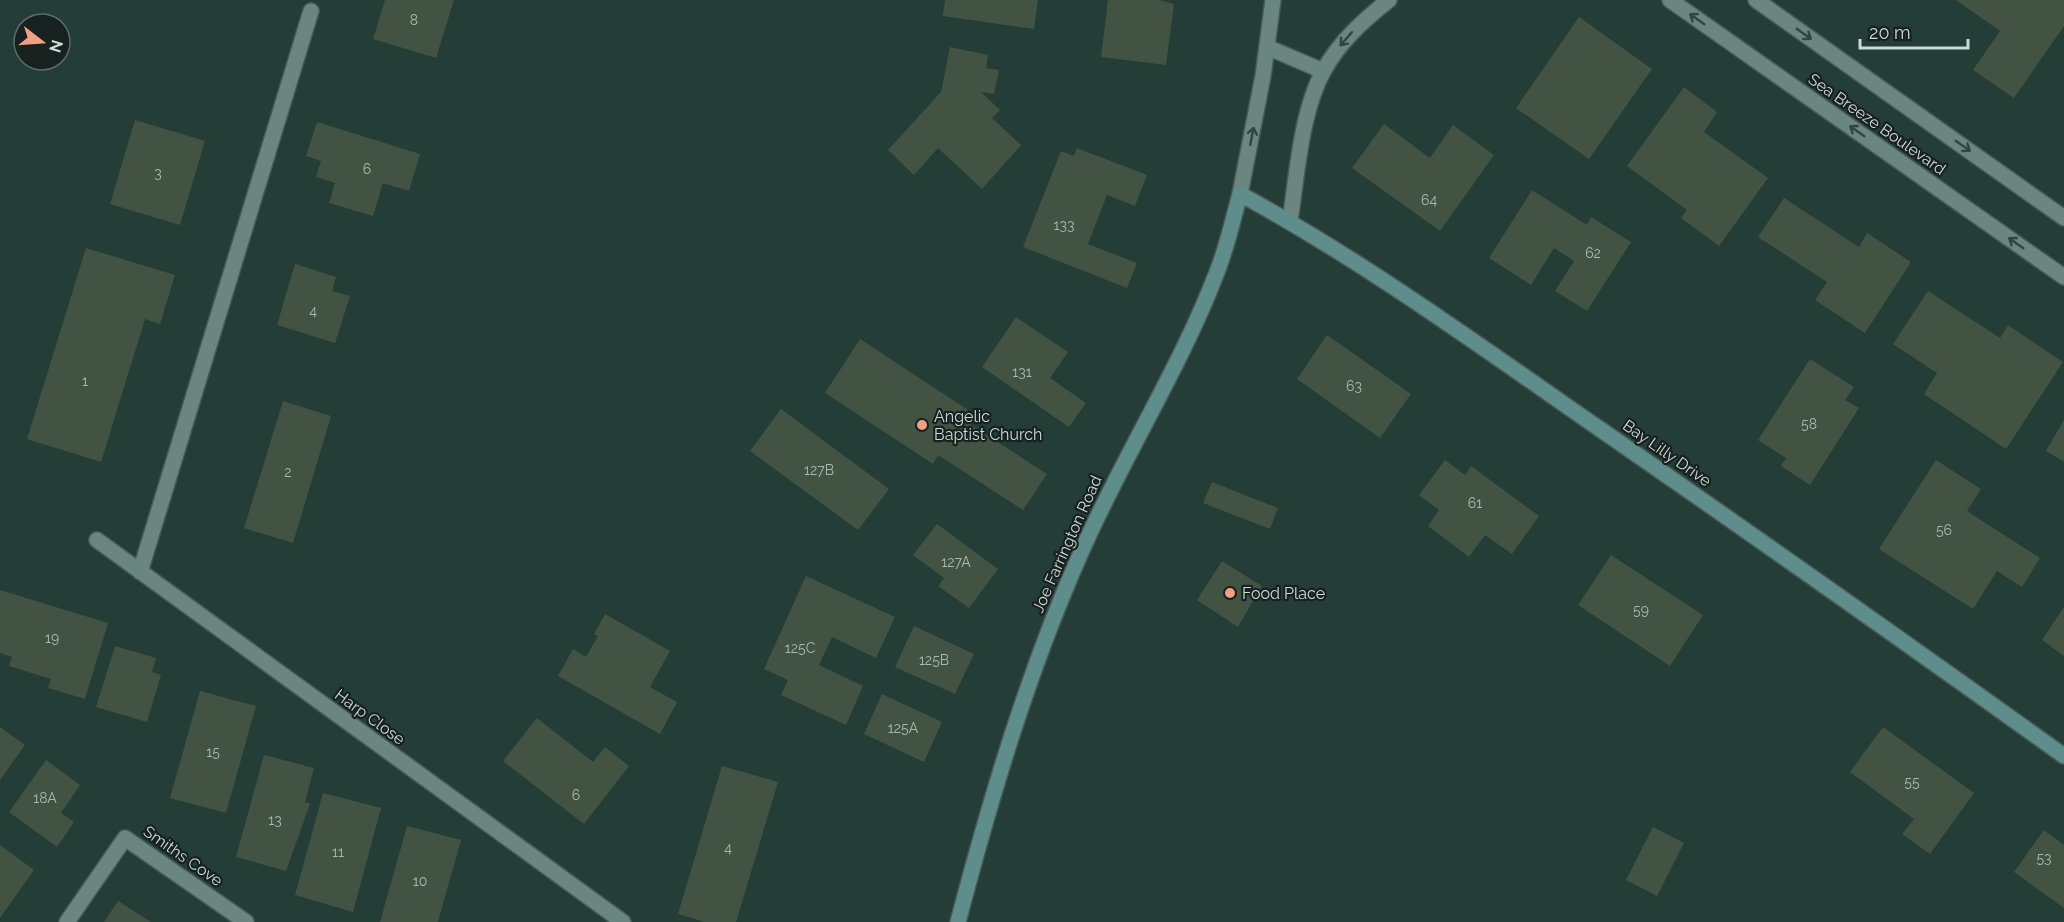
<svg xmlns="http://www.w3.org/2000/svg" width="2064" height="922" font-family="Raleway,sans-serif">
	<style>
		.building { fill: #425344 }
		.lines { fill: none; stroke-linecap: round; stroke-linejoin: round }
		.street-casing { stroke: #465b55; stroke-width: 18 }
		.secondary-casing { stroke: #465b55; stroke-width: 18 }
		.street { stroke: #6b867f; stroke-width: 15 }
		.secondary { stroke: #5e8d8b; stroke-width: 15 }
		.oneway { stroke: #344441 }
		.poi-dot { fill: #f39f84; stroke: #17211f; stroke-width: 2 }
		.labels { text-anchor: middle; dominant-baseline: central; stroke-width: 4.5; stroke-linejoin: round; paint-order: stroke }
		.number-label { font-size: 14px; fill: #aab8b2 }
		.street-label { font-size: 16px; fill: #ccdad6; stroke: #17211f }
		.poi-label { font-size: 16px; fill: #ccdad6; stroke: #17211f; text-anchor: start }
	</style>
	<rect width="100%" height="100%" fill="#253d37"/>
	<path class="building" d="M385,0H454L436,58L373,39Z
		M945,0H1038L1034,29L943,16Z
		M1108,0H1159L1174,4L1166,65L1101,57Z
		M1956,0H2064V26L2014,98L1973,70L2000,31Z
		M1579,17L1652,69L1589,159L1516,108Z
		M950,47L988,55L986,68L999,70L994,94L981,92L1000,110L992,118L1021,145L982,189L938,148L914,175L888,150L941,92Z
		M1684,87L1717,112L1704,132L1768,178L1719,246L1681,218L1687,210L1627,166Z
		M135,120L205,141L180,225L110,204Z
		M317,122L420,154L409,191L383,183L373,216L329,203L335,183L316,177L321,161L306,156Z
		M1384,124L1430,158L1453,125L1494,155L1440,231L1352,168Z
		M1077,148L1147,175L1135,206L1107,195L1088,244L1137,263L1127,288L1023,247L1061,151L1074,156Z
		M1532,190L1587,225L1591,217L1631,242L1587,311L1555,291L1574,261L1554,248L1531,285L1489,258Z
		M1784,198L1859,247L1867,233L1911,262L1865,333L1815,300L1827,282L1758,237Z
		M86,248L175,275L160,324L145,319L101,462L27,439Z
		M295,264L336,277L332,291L350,296L335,343L277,325Z
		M1928,291L2000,338L2008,325L2063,362L2006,449L1924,394L1937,373L1893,344Z
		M1016,317L1068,352L1050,378L1086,403L1069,427L982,367Z
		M1327,335L1411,394L1380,438L1297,379Z
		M860,339L968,410L962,419L1047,474L1023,510L938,455L933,464L825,393Z
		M1810,359L1854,387L1845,400L1859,408L1810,485L1781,466L1786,458L1758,440Z
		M283,401L331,416L293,543L244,528Z
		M781,409L889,489L858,530L750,451Z
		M2064,420V462L2046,451Z
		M1445,460L1465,475L1471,466L1539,516L1512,554L1485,535L1469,557L1428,526L1439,510L1419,495Z
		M1936,460L1981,489L1967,511L2040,558L2022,587L1997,571L1973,609L1879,549Z
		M1212,482L1278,508L1270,529L1203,503Z
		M937,524L998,569L969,608L938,586L944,578L913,555Z
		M1611,555L1703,615L1670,666L1578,605Z
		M1222,561L1262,586L1238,627L1197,600Z
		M806,576L895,617L876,658L832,637L819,665L863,686L846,725L781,695L788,680L764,669Z
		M0,590L108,623L85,699L48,688L51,679L9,666L12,657L0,653Z
		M2064,607V656L2042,640Z
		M605,614L670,651L650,687L677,702L660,734L558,676L573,649L586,657L598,636L594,634Z
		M914,626L974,654L955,694L895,667Z
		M115,646L156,658L152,672L161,675L147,722L96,707Z
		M200,691L256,706L226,813L170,798Z
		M882,694L942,722L924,762L864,734Z
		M537,718L593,762L605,747L629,766L584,824L503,761Z
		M0,727L25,745L0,780Z
		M1883,727L1974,793L1930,854L1902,834L1914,819L1850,772Z
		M264,755L314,768L305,802L310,804L286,871L236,857Z
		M46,760L80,785L61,813L74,822L57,847L9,812Z
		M722,766L778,782L736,922H705L678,914Z
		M323,793L381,808L353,912L295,895Z
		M407,826L461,840L438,922H380Z
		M1653,827L1684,843L1657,896L1626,880Z
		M2044,830L2064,845V908L2014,872Z
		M0,845L34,870L0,918Z
		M118,901L151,922H104Z"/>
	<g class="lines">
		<g class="street-casing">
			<path id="street" d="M1670,0L2064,277
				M1756,0L2064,218
				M1267,47L1323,71
				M1240,194L1263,76L1273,0
				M1290,221C1297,175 1301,111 1324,70C1340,41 1364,20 1389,0
				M97,540L623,922
				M140,572L311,11
				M67,922L125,838L246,922"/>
		</g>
		<g class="secondary-casing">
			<path id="secondary" d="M958,922C991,797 1027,675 1079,557C1121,460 1179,371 1217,272C1227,247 1233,219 1240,194C1365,262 1480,346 1597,427C1753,535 1909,645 2064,756"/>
		</g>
		<use href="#street" class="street"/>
		<use href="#secondary" class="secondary"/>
	</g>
	<defs><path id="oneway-shaft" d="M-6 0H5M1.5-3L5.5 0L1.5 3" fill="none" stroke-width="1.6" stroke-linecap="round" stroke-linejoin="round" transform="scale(1.5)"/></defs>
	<g class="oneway">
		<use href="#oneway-shaft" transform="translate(1697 19) rotate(-145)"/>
		<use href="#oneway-shaft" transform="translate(1804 34) rotate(35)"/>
		<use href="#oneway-shaft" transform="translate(1346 39) rotate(131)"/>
		<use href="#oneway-shaft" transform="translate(1857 131) rotate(-145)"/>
		<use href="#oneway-shaft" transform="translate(1252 136) rotate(-79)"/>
		<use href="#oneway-shaft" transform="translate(1963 146) rotate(35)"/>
		<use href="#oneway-shaft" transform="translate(2016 243) rotate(-145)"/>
	</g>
	<g class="poi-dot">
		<circle cx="922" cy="425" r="6"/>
		<circle cx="1230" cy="593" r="6"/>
	</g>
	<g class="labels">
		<g class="number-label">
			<text x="414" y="20">8</text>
			<text x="367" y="169">6</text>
			<text x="158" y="173">3</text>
			<text x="1429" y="200">64</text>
			<text x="1064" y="225">133</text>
			<text x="1593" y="253">62</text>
			<text x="313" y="311">4</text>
			<text x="1022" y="372">131</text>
			<text x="85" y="381">1</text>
			<text x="1354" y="386">63</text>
			<text x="1809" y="424">58</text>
			<text x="819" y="470">127B</text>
			<text x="288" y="472">2</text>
			<text x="1475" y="503">61</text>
			<text x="1944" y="530">56</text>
			<text x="956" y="562">127A</text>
			<text x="1641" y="610">59</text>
			<text x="52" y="638">19</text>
			<text x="800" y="648">125C</text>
			<text x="934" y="660">125B</text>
			<text x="903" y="728">125A</text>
			<text x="213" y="752">15</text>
			<text x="1912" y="782">55</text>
			<text x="576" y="795">6</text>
			<text x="45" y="798">18A</text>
			<text x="275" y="820">13</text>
			<text x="728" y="848">4</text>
			<text x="338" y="852">11</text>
			<text x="2044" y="858">53</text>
			<text x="420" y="881">10</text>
		</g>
		<g class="street-label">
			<text transform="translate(1877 124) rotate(35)">Sea Breeze Boulevard</text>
			<text transform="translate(1667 453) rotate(35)">Bay Lilly Drive</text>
			<text transform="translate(1067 544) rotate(-66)">Joe Farrington Road</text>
			<text transform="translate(370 717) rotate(36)">Harp Close</text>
			<text transform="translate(183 856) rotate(35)">Smiths Cove</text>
		</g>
		<g class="poi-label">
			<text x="934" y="416">Angelic<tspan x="934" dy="18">Baptist Church</tspan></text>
			<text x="1242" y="593">Food Place</text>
		</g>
	</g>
	<g transform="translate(42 42) rotate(107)"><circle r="28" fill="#17211f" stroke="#5f6b68" stroke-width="1.5"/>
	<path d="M0-4.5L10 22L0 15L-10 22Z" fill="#f39f84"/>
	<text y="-9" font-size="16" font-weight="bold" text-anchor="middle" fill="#ccdad6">N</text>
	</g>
	<path d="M1860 39v9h108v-9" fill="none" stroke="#ccdad6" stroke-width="3"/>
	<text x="1869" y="39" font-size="18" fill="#ccdad6" stroke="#17211f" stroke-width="4.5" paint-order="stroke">20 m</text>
</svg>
